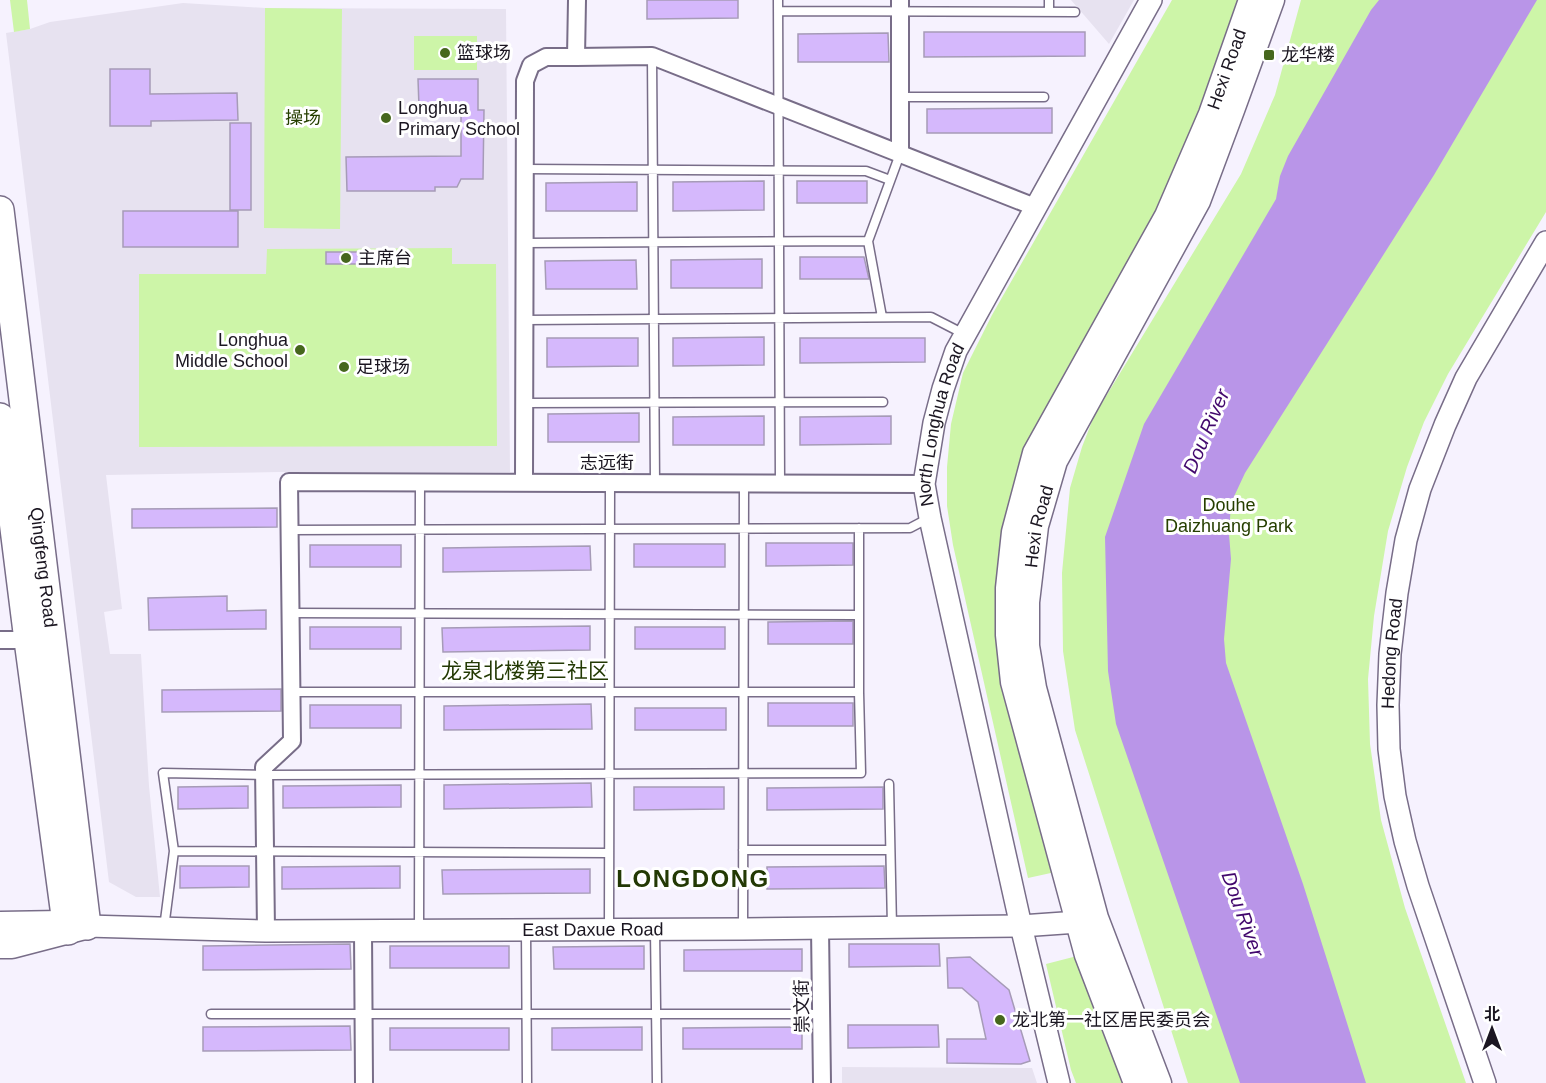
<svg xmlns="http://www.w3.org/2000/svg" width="1546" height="1083" font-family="Arial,'Noto Sans SC',sans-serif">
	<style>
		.built { fill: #e7e2f0 }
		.green { fill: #cdf5a8 }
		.water { fill: #b995e8 }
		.building { fill: #d5b8fc; stroke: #a69bb7; stroke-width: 1.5 }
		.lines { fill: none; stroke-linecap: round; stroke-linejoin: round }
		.service-casing { stroke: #786d88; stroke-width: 11 }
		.minor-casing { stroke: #786d88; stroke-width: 20 }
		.tertiary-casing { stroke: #786d88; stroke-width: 24 }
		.secondary-casing { stroke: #786d88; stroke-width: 27 }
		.primary-casing { stroke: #786d88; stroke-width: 30 }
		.service { stroke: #fff; stroke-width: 8 }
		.minor { stroke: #fff; stroke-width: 16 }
		.tertiary { stroke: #fff; stroke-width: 21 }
		.secondary { stroke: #fff; stroke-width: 24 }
		.primary { stroke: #fff; stroke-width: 27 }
		.poi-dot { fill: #46671d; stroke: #fff; stroke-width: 2 }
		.labels { text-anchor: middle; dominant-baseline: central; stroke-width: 6; stroke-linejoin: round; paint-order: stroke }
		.poi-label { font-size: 18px; fill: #1b1621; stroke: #fff; text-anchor: start }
		.street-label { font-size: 18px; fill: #1b1621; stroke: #fff }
		.park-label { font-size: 18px; fill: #263f00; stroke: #fff }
		.water-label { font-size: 20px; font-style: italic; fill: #42086d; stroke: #fff }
		.quarter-label { font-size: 21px; fill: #233904; stroke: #fff }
		.district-label { font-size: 24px; font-weight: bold; letter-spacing: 1.5px; fill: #233904; stroke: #fff }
	</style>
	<rect width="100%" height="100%" fill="#f6f2fe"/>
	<path class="built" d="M1071,0H1134L1109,44Z
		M183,3L265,8L506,9L510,472H279L106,475L122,609L104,612L110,654H141L149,786L160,897H136L109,882L6,33L30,29L50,22Z
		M842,1067L1032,1068L1037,1083H842Z"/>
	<path class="green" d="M10,0H27L30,29L14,32Z
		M1172,0H1245L1170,192L1065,372L1017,484L1060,871L1028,878L953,545L947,506V467L951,424L963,373L992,315Z
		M1301,0H1546V212L1448,374L1424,422L1407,467L1388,531L1374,616L1368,679L1370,744L1381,820L1405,908L1466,1083H1188L1075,730L1063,651L1062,573L1070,488L1082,447L1094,416L1241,174L1275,95Z
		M265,8L342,9L340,229L264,228Z
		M414,36H477V70H414Z
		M452,248V264H496L497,446L139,447V274H266L267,249Z
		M1081,955L1133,1083H1076L1071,1070L1046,964Z"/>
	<path class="water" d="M1379,0H1537L1434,175L1245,473L1231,503L1229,534L1231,559L1224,639L1226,663L1303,884L1366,1083H1240L1116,724L1108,671L1105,537L1144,424L1276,199L1280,176L1288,156L1371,10Z"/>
	<path class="building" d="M647,0H738V18L647,19Z
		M924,32H1085V56L924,57Z
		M888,33L889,62H798V34Z
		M110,69H150V94L237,93L238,120L151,121V126H110Z
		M418,79H478V110H484L483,179H461L457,187H435V191H347L346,157L461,156V107H419Z
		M1052,108V133H927V109Z
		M230,123H251V210H230Z
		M764,181V210L673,211V182Z
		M797,181H867V203H797Z
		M637,182V211H546V183Z
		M123,211H238V247H123Z
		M326,252H367V264H326Z
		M800,257H864L869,279H800Z
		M762,259V288H671V260Z
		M636,260L637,289H546L545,261Z
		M764,337V365L673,366V338Z
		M547,338H638V366L547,367Z
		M800,338H925V362L800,363Z
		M639,413V442H548V414Z
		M764,416V445H673V417Z
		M891,416V444L800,445V417Z
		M277,508V527L132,528V509Z
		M766,543H853V565L766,566Z
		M634,544H725V567H634Z
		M310,545H401V567H310Z
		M590,546L591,570L443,572V548Z
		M227,596V611L266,610V629L149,630L148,598Z
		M853,621V644H768V622Z
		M590,626V650L443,652L442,628Z
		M310,627H401V649H310Z
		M635,627H725V649H635Z
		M281,689V711L162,712V690Z
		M768,703H853V726H768Z
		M591,704L592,729L444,730V706Z
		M310,705H401V728H310Z
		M635,708H726V730H635Z
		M591,783L592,807L444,809V785Z
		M401,785V807L283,808V786Z
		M248,786V808L178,809V787Z
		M634,787H724V809L634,810Z
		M883,787V809L767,810V788Z
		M180,866H249V887L180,888Z
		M400,866V888L282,889V867Z
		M884,866L885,888L767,889V867Z
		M590,869V893L443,894L442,870Z
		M350,944L351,969L203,970V946Z
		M849,944H939L940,966L849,967Z
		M390,946H509V968H390Z
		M644,946V969H554L553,947Z
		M802,949V971H684V950Z
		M970,957L1009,990L1030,1061L1021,1064L947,1063V1039H986L978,1002L962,988H948L947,958Z
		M848,1025H938L939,1047L848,1048Z
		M350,1026L351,1050L203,1051V1027Z
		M642,1027V1050H552V1028Z
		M802,1027V1049H683V1028Z
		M390,1028H509V1050H390Z"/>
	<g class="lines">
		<g class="service-casing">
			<path id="service" d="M778,0L780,483
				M778,11L1075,12
				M1049,12V0
				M652,56L655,483
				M900,97H1044
				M525,169L866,171L890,180
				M525,243L868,241
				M882,317L868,241L900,154
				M525,320L931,317L964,334
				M524,403L883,402
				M290,530L910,528L929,518
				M290,613L859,615
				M291,692H859V528
				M889,784L892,927
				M743,850H890
				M174,851L609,853
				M164,928L174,851L163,773L265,775L861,773L859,692
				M419,929L420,482
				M609,929L610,483
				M743,929L744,483
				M526,930L527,1083
				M655,930L657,1083
				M211,1014H821"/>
		</g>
		<g class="minor-casing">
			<path id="minor" d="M576,57L652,56L1035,207
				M900,154V0
				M524,483L525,81L531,65L546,57H576L577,0
				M0,640H28
				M820,928L822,1083
				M266,931L264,767L292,741L289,482L924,484
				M363,931L364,1083"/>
		</g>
		<g class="tertiary-casing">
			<g id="tertiary">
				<path id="s1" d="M87,926L266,931L743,929L1021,926L1078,922L1094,919"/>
				<path id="s2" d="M1059,1083L1021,926L930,518L924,484L934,423L943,389L956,351L1151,0"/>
				<path id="s3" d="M1485,1083L1418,886L1405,841L1395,796L1389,749L1388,705L1390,654L1397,593L1406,540L1420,489L1445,425L1466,378L1546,242"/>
			</g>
		</g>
		<g class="secondary-casing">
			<g id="secondary">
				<path d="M0,924L61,923"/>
				<path d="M0,946H12L85,927"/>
				<path id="s4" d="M1136,1083L1087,955L1013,682L1008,635V588L1014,532L1035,453L1167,216L1211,114L1251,0"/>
				<path id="s5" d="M1159,1083L1096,918L1034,688L1027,646V602L1036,526L1055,461L1198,201L1232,110L1272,0"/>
			</g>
		</g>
		<g class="primary-casing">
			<g id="primary">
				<path id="s6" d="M0,210L87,926"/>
				<path d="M0,417L28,640L66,923L68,931"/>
			</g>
		</g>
		<use href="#service" class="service"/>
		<use href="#minor" class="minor"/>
		<use href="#tertiary" class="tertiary"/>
		<use href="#secondary" class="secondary"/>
		<use href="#primary" class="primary"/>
	</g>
	<g class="poi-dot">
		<circle cx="445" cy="53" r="6"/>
		<rect x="1263" y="49" width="12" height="12" rx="3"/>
		<circle cx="386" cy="118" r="6"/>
		<circle cx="346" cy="258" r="6"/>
		<circle cx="300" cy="350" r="6"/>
		<circle cx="344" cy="367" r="6"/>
		<circle cx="1000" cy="1020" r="6"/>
	</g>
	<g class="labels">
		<g class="poi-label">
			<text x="457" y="53">篮球场</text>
			<text x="1281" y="55">龙华楼</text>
			<text x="398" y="108">Longhua<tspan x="398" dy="21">Primary School</tspan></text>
			<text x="358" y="258">主席台</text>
			<text x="288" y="340" text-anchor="end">Longhua<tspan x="288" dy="21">Middle School</tspan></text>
			<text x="356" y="367">足球场</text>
			<text x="1012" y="1020">龙北第一社区居民委员会</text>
		</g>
		<g class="street-label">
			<text stroke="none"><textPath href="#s4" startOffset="1082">Hexi Road</textPath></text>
			<text stroke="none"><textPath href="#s2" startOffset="675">North Longhua Road</textPath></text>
			<text x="607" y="463">志远街</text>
			<text stroke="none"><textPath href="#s5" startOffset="578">Hexi Road</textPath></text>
			<text stroke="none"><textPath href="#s6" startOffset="360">Qingfeng Road</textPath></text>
			<text stroke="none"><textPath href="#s3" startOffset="444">Hedong Road</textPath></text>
			<text stroke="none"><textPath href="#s1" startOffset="506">East Daxue Road</textPath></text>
			<text transform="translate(802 1006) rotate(-91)">崇文街</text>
		</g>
		<g class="park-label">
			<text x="303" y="118">操场</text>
			<text x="1229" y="505">Douhe<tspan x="1229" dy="21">Daizhuang Park</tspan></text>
		</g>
		<g class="water-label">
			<text transform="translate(1206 431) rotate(-67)">Dou River</text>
			<text transform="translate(1243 914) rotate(70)">Dou River</text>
		</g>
		<g class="quarter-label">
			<text x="525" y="670">龙泉北楼第三社区</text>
		</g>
		<g class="district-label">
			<text x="693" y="878">LONGDONG</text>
		</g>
	</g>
	<g transform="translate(1492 1029)" stroke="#ffffff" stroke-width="4.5" paint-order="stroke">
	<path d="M0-4.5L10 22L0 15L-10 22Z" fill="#1b1621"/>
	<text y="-9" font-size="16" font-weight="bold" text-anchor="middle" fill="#1b1621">北</text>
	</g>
</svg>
